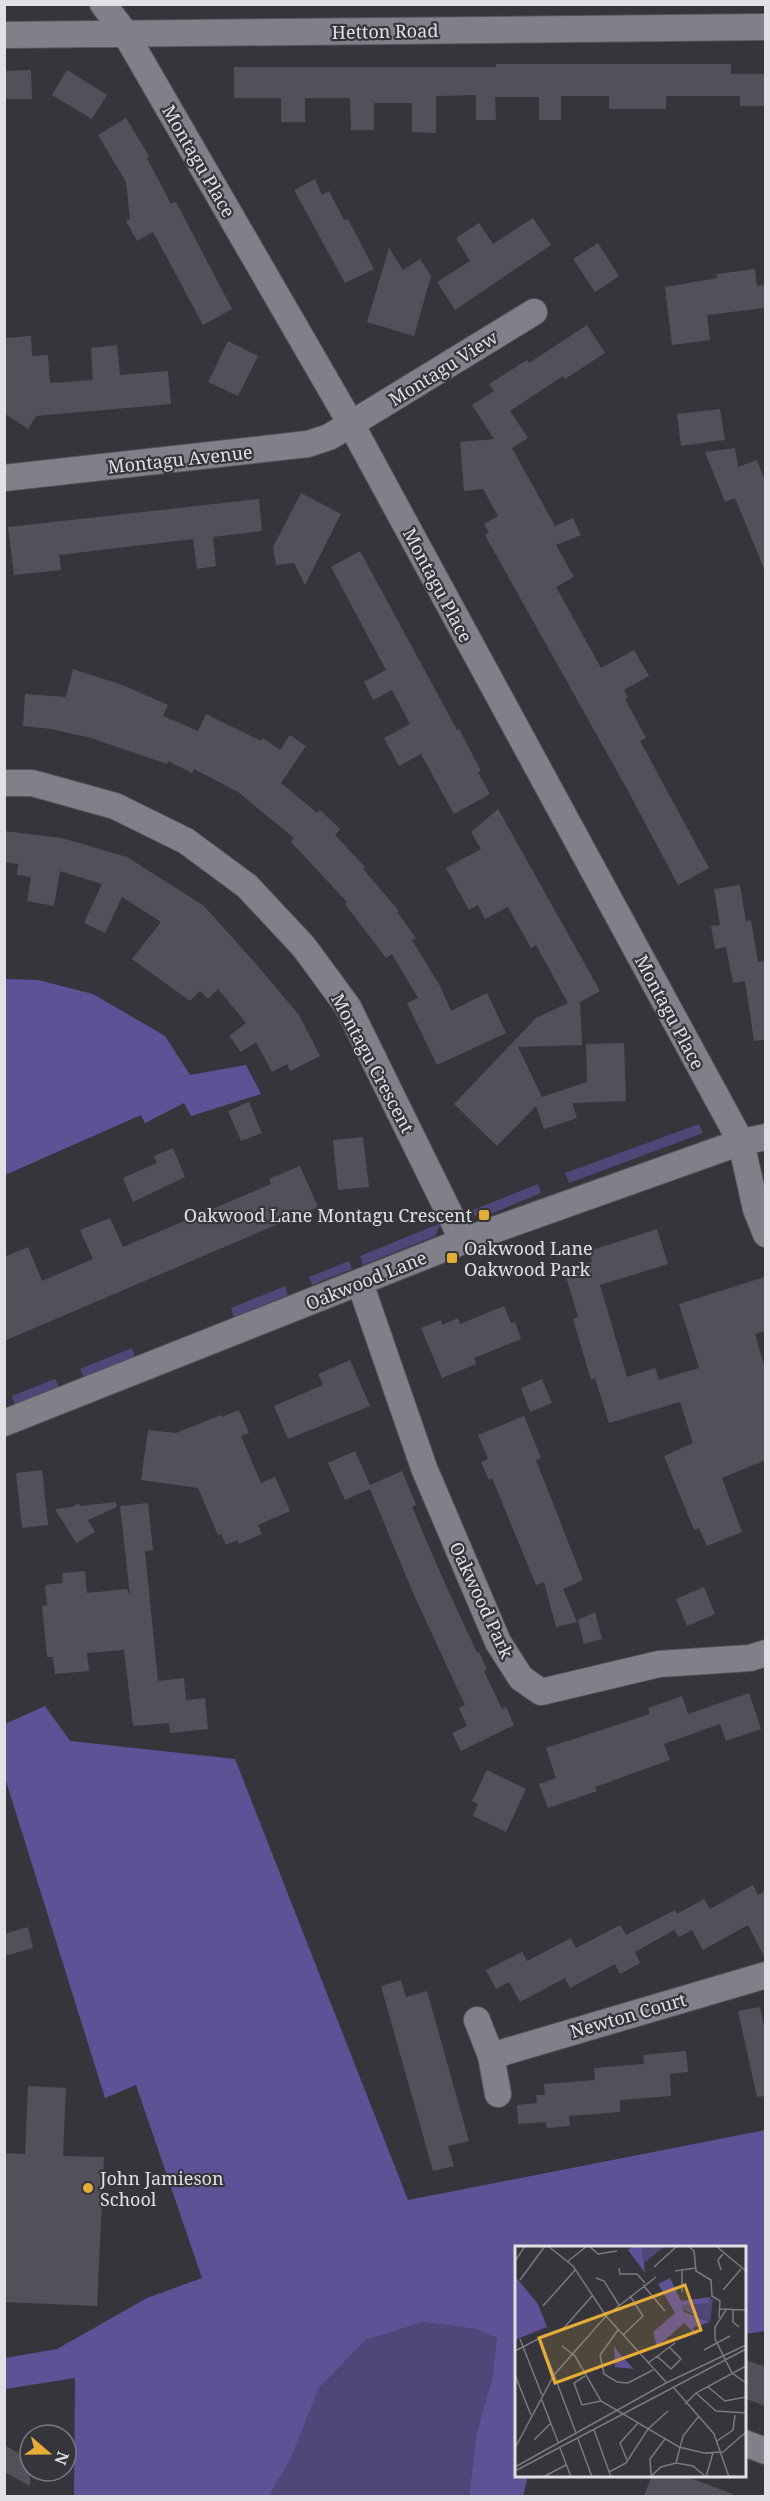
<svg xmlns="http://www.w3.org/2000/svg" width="770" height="2501" font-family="'Noto Serif',serif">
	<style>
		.green { fill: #504778 }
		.forest { fill: #5f5195 }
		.building { fill: #525159 }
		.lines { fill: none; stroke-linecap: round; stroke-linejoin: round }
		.minor-casing { stroke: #545459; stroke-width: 28 }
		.minor { stroke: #818089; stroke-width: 26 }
		.poi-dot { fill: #e6ad36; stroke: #36353c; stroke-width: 2 }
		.labels { text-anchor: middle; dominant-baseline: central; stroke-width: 4.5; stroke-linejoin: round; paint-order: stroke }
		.street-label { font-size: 18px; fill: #e0e0e5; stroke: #36353c }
		.poi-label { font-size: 18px; fill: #e0e0e5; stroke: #36353c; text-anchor: start }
		.inset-road { fill: none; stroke: #7a7980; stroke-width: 1.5 }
		.view { fill: #e6ad36; fill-opacity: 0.15; stroke: #e6ad36; stroke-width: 3 }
		.inset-edge { fill: none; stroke: #e0e0e5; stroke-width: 3 }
	</style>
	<rect width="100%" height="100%" fill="#36353c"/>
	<path class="green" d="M699,1124L703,1133L569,1183L565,1173Z
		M538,1184L541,1193L481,1218L468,1212Z
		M441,1223L435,1236L363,1265L360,1256Z
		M349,1261L352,1269L312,1285L309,1277Z
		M285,1286L288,1295L234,1317L231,1308Z
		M132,1348L135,1357L84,1377L80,1369Z
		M55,1379L59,1387L15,1405L12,1396Z
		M423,2322L475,2329L497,2338L492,2379L476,2435L469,2496H269L291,2458L319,2388L366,2340Z"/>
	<path class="forest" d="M5,979L38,980L93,994L165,1036L190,1075L246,1065L261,1094L191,1116L184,1103L145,1123L141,1115L5,1175Z
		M45,1706L70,1741L235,1759L408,2200L765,2130V2331L745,2334L744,2248H516V2476H528L523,2496H469L476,2435L492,2379L497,2338L475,2329L423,2322L366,2340L319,2388L291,2458L269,2496H74L75,2378L5,2389V2358L57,2349L147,2298L202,2278L136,2085L105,2098L5,1778V1724Z"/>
	<path class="building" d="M496,64H731V74H765V106H740V96H666V109H609V96H561V120H539V97H495L496,120H476V95L436,96V133L412,132V103H374V130H351L350,98H305V122H281V98H234V67H496Z
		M31,70L32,99H4V71Z
		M67,70L107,95L92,119L52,95Z
		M126,118L149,156L147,158L171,204L176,202L232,309L203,325L153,232L137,241L126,221L130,219L126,182L98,135Z
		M315,179L322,195L329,191L344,220L348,219L374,269L345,283L294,190Z
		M533,218L551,245L455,310L437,282L470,261L456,238L479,223L493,244Z
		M598,243L619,276L595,292L573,259Z
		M389,248L403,270L420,259L431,276L414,336L367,322Z
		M755,269L757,286L765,285V308L707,315L710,340L672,345L665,287L717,278V274Z
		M587,325L605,353L565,379L563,376L510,411L528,438L512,448L555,526L573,518L581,535L556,545L574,577L556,587L601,668L634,650L649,676L624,690L628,698L625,699L646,738L640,741L709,868L678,885L627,789L485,535L489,533L484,524L498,516L483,489L464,491L460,442L494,439L472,405L494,391L489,384L527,360L529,363Z
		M31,336L32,356L48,355L50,383L93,380L91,348L117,345L120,375L168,371L171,404L36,416L28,429L4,413V338Z
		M228,341L258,356L238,396L208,382Z
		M720,409L725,440L681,446L677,414Z
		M735,448L738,467L757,460L765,481V571L735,498L725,502L705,452Z
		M301,493L341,514L305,585L294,563L276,565L273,547Z
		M259,499L262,531L213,537L216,566L197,569L193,539L59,555L61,570L14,575L8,527Z
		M360,551L457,730L459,729L481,771L478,772L490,794L454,814L421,754L399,766L384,738L410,724L392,690L373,700L364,682L386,670L331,567Z
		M73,669L125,686L168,705L163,716L198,731L206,714L261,741L263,738L280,750L290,735L306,746L281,783L317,813L320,810L340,829L335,835L365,867L363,869L399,911L397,912L416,938L412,940L440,986L451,1011L487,993L506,1033L437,1065L407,1003L418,998L392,954L386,958L345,904L347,902L291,842L294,838L238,792L194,769L192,773L168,761L167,764L91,738L51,729L23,726L25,694L66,697Z
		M498,809L600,991L580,1002L582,1045L518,1047L542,1097L587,1082L586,1044L624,1043L626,1101L572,1103L577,1118L544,1129L536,1106L497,1146L454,1104L536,1018L568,1003L536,945L531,948L508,907L485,919L478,905L469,910L446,868L481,849L471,832Z
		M4,831L62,838L127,857L204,906L257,965L299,1015L320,1056L290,1071L287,1064L272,1072L256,1042L241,1052L229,1036L246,1023L218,989L208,999L200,991L190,1001L132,959L161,922L122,897L105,933L84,923L102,884L60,871L54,906L27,901L31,877L17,875L18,864L4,862Z
		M740,885L746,921L751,920L758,962L765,961V1040L754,1041L745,981L733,983L726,947L715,949L711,926L720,925L714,889Z
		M249,1102L262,1133L241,1141L228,1111Z
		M363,1137L369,1187L338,1190L333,1140Z
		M173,1148L185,1177L133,1202L123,1178L157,1163L154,1156Z
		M300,1166L318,1207L4,1341V1257L28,1247L42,1281L93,1259L80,1230L110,1218L123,1247L271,1184L269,1179Z
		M657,1229L668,1264L600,1285L627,1377L655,1368L659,1380L699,1368L679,1304L765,1277V1331L755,1334L765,1369V1460L722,1478L742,1532L707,1546L699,1528L694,1530L664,1456L693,1443L680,1402L609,1423L595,1378L591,1380L573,1319L578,1317L564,1270L592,1262L589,1251Z
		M504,1306L511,1323L515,1322L521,1339L474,1358L476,1364L442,1378L421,1328L441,1320L442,1325L458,1318L460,1324Z
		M350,1360L370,1406L288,1439L274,1406L323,1385L318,1374Z
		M542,1379L552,1403L530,1412L521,1388Z
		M239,1410L249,1433L241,1436L261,1483L275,1477L290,1511L258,1525L262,1534L239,1544L237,1540L226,1545L221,1534L218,1535L198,1488L141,1480L148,1430L176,1433L221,1415L222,1417Z
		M524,1416L541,1458L536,1460L583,1580L563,1589L577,1622L556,1627L544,1582L536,1585L492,1478L489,1480L481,1462L488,1459L478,1435Z
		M355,1451L370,1485L402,1471L416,1505L412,1507L439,1570L477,1653L479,1652L487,1670L484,1671L502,1709L506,1707L514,1725L461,1751L452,1733L467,1726L459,1708L465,1705L413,1593L370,1489L345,1500L328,1463Z
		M42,1470L48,1525L22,1528L16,1473Z
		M116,1502L117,1507L88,1520L95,1532L76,1543L55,1509L72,1507L79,1503L80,1506Z
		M148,1503L153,1550L145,1551L158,1681L184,1678L186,1700L205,1698L208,1729L170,1733L169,1723L133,1726L124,1650L87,1653L89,1671L55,1674L53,1657H47L42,1606L47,1605L45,1585L63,1583L62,1573L85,1571L87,1593L127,1589L130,1595L120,1506Z
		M704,1587L715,1614L687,1626L676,1599Z
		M595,1612L602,1639L584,1644L578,1620Z
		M749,1693L761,1729L726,1741L720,1724L664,1744L670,1760L595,1787L597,1791L548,1808L539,1784L556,1778L546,1748L650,1714L648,1708L682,1696L688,1714Z
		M487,1770L526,1789L506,1832L473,1816L478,1804L472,1801Z
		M753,1885L758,1895L765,1891V1958L748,1925L703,1950L692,1930L679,1937L674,1930L635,1952L640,1963L620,1974L615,1964L570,1988L565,1978L520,2002L509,1982L496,1989L486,1970L522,1952L527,1961L571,1938L576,1948L620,1925L626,1935L675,1910L677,1914L704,1899L710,1909Z
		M28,1927L33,1948L4,1956V1934Z
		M401,1980L406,1997L427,1991L469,2141L448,2146L454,2166L433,2171L381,1986Z
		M760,2007L765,2032V2096L757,2097L738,2011Z
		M686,2051L688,2072L670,2074L671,2096L620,2100V2112L569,2116L570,2126L547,2128L546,2122L518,2124L517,2105L537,2103L536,2095H545L544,2084L595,2080L594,2068L644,2064L643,2055Z
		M28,2086L66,2088L63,2156L104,2157L97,2306L4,2302V2153L25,2154Z
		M744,2359L765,2367V2406L744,2398Z
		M4,2445L30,2459V2486L4,2472Z
		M652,2475H682L733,2494L732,2496H644Z"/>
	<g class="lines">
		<g class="minor-casing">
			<path id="minor" d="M103,4L125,33L351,424L741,1142L756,1209L766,1234
				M4,35L766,27
				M4,478L308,444L329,437L351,424L534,312
				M4,783H32L115,806L186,841L247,886L304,947L348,1007L463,1241
				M360,1283L424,1468L498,1642L521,1678L541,1692L659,1664L750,1658L766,1653
				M4,1423L463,1241L741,1142L766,1137
				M477,2020L491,2056L498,2094
				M491,2056L766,1975
				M744,2443L766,2451"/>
		</g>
		<use href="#minor" class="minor"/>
	</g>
	<g class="poi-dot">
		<rect x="478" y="1209" width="12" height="12" rx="3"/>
		<rect x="446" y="1252" width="12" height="12" rx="3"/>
		<circle cx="88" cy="2188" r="6"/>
	</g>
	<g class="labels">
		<g class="street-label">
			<text transform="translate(385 31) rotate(-1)">Hetton Road</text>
			<text transform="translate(199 161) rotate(60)">Montagu Place</text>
			<text transform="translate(443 368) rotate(-32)">Montagu View</text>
			<text transform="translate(180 459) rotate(-6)">Montagu Avenue</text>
			<text transform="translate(438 585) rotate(62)">Montagu Place</text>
			<text transform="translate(670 1012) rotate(62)">Montagu Place</text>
			<text transform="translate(373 1063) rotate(62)">Montagu Crescent</text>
			<text transform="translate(366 1280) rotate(-22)">Oakwood Lane</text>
			<text transform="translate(482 1600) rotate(65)">Oakwood Park</text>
			<text transform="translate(628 2015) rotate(-16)">Newton Court</text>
		</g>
		<g class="poi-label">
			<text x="472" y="1215" text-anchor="end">Oakwood Lane Montagu Crescent</text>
			<text x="464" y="1248">Oakwood Lane<tspan x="464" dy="21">Oakwood Park</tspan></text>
			<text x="100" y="2178">John Jamieson<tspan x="100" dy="21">School</tspan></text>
		</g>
	</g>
	<g transform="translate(515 2246)">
		<rect width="231" height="231" fill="#36353c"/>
		<path d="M127,0H150L129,17ZM198,53L195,76L167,63L166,59Z" fill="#504778"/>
		<path d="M119,0H127L130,27L113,4ZM0,30L23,58L32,81L0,94ZM155,32L166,55L196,51L193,57L166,59L169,66L195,76L178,82L182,90L169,77L142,101L138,86L160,67L143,38ZM99,99L103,106L119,123L100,121Z" fill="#5f5195"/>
		<path class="inset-road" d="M33,0L58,20L91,70L151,136M74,0L83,8L102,5M173,0L179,5L181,25L196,34L197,50L205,55L204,72M201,0L231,25M0,15L10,0M53,15L72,0M139,21L162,0M104,22L105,28H122L130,37M206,24L203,14L208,8M160,25L180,22M167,25V46M81,32L89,35L104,59M5,34L30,0M128,39L150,65M208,44L226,23M28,60L61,23M205,63L231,64M211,64L200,81V93L217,127L231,137M218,64V76L224,81M47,84L78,49M103,84L85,109L89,128L102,136L113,137L138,124M108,89L128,70L115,50M5,93L27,149M47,100L60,110L86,155L164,201L189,207L208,206L231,186M189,104L215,90M0,105L25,92L61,187M142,110L156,123L166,113L154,101M133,117L160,97M0,129L16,169M70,130L59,137L67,159L86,155M192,140L210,155L231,151M159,142L199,188L214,231M181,147L201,165L231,167M26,152L43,196M170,158L181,147L231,120M79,184L96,231M63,193L77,231M19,194L36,177M202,195L218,184L220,169M0,202L39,129L91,70L141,31M45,202L56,231M112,214L105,197L123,177M161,217L168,190L184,170M0,221L151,137L231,99M0,225L231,103M94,226L111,217L133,183L153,165M136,229L135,213L150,193M213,230L231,231M28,231L51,219M135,231L146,221L161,217L178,220L191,231M191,231L198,207"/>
		<path class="view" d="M170,39L186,84L40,137L24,92Z"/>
		<rect width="231" height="231" class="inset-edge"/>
	</g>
	<rect width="770" height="2501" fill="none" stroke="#e0e0e5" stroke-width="12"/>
	<g transform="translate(48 2453) rotate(110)"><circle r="28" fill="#36353c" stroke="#7a7980" stroke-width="1.5"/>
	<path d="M0-4.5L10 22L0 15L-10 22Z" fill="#e6ad36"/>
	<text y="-9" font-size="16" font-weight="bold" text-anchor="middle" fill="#e0e0e5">N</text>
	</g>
</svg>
